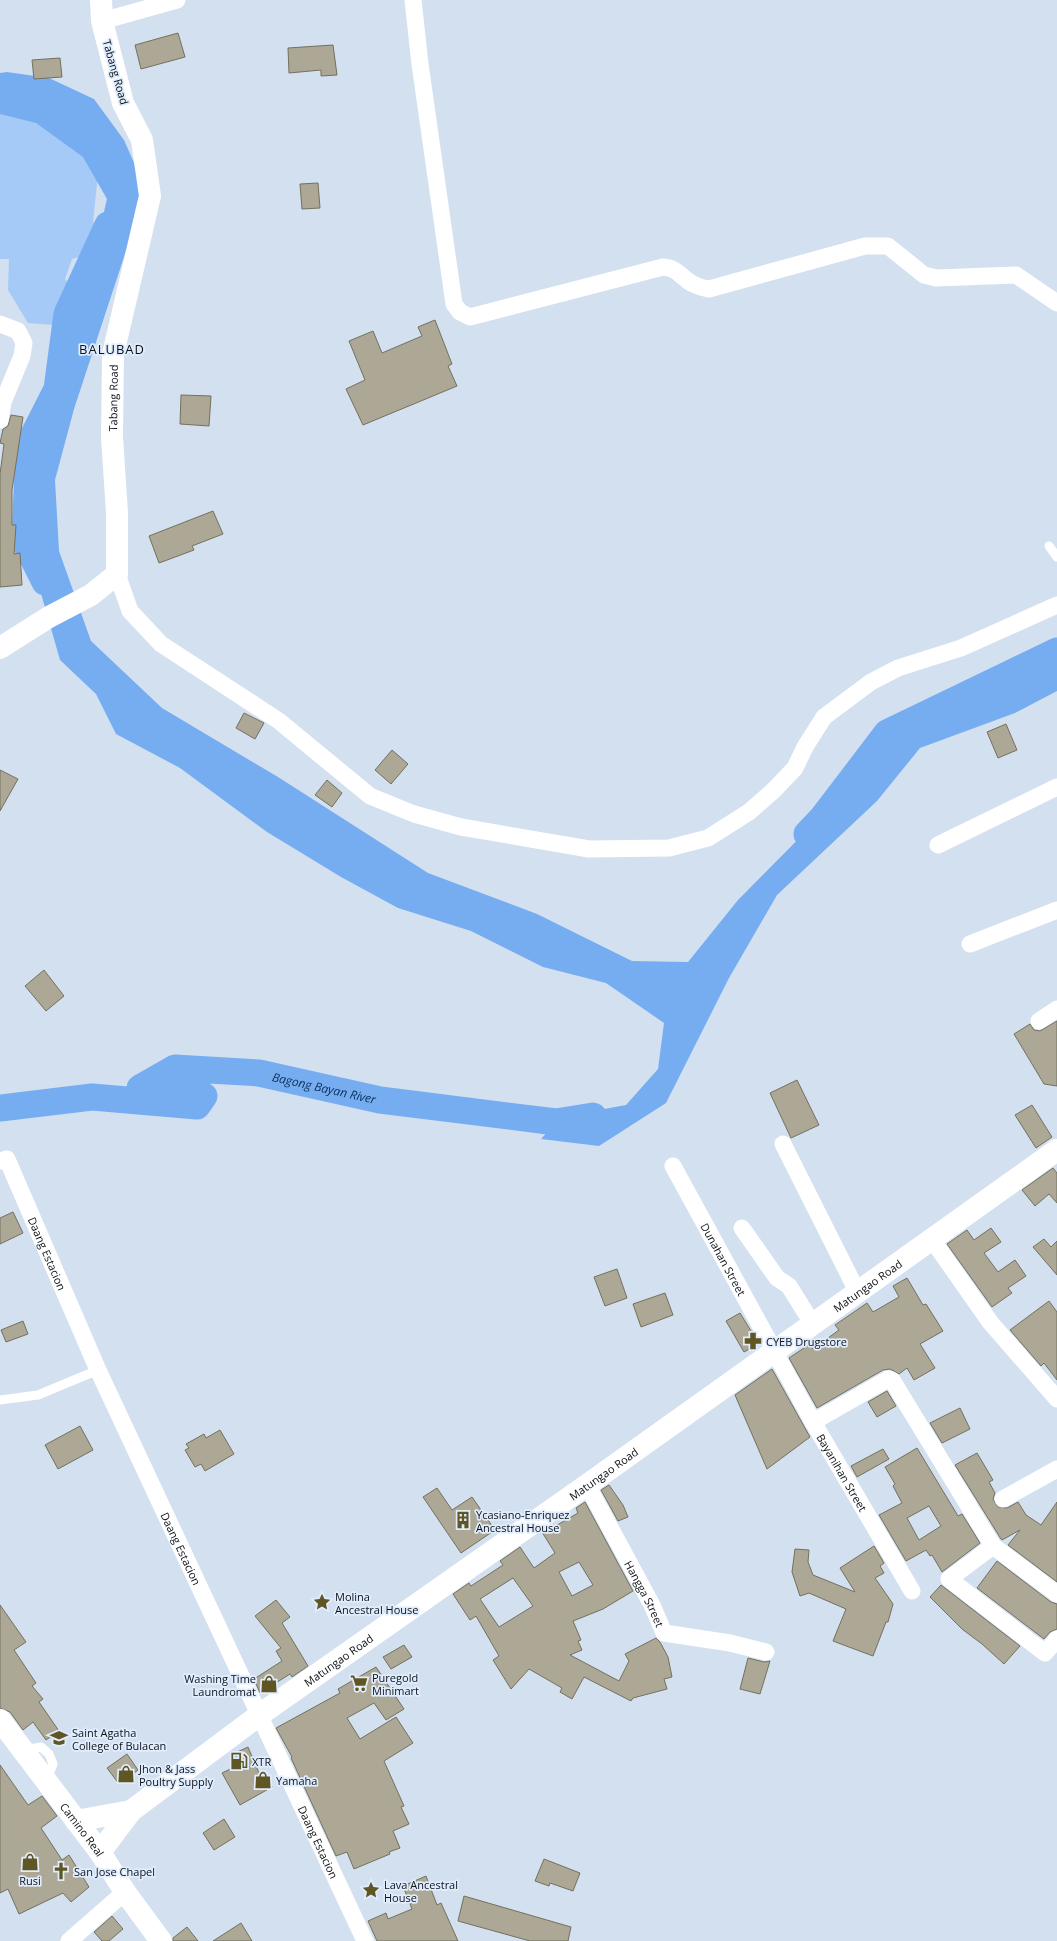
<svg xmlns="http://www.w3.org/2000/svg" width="1057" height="1941" font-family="'Open Sans',sans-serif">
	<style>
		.green { fill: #a5caf8 }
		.water { fill: #76adf1 }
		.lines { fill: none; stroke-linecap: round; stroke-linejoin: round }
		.river { stroke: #76adf1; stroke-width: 27 }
		.building { fill: #aca895; stroke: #73705e; fill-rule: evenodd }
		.service { stroke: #fff; stroke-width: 9 }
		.minor { stroke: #fff; stroke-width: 17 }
		.secondary { stroke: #fff; stroke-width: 22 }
		.labels { text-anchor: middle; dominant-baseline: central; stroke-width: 3.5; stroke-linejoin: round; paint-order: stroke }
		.street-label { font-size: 11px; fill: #0e1217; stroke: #e0edfe }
		.poi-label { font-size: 11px; fill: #0e1217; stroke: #e0edfe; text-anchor: start }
		.water-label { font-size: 12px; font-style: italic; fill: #09305a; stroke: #e0edfe }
		.quarter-label { font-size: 13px; letter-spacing: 1px; fill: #0e1217; stroke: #e0edfe }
	</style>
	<rect width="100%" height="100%" fill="#d3e0f0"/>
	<path class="green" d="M0,103L101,145L93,222L101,227L98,234L90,235L84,256L72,259L65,279L72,288L54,325L28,323L8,290L9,259H0Z"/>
	<path class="water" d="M7,72L49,78L94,99L124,140L146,190L74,409L55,480L59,551L91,641L162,708L278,777L428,873L537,914L632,961L688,962L738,900L840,797L910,716L972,699L1044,653L1057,649V691L1015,713L920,748L877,801L777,895L729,978L666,1103L599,1146L541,1139L561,1117L626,1105L658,1069L664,1023L606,983L543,967L471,931L398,908L341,877L267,832L180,768L116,734L96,694L60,660L18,513L38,409L85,292L107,199L83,157L36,123L0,114V73Z"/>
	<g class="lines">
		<g class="river">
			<path d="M45,582L25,542L29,444L57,389L67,314L108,225"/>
			<path d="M807,834L823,817L887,733L1057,651"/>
			<path id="s1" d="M0,1108L92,1097L197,1106L204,1096L140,1088L175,1068L259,1073L380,1100L556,1122L593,1116"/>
		</g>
	</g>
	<path class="building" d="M178,33L185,57L141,69L135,45Z
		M333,45L337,75L321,76V70L289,73L288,48Z
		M60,58L62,77L34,79L32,60Z
		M318,183L320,208L302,209L300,184Z
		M435,320L452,364L448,366L457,386L363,425L346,389L365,380L349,341L373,331L382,353L422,336L418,327Z
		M181,395L211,396L209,426L180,424Z
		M11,415L23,417L12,490V525H16L14,554L20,553L22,585L0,587V474L4,444L0,443L3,429L8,426Z
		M213,511L223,534L192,546L194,550L159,563L149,536Z
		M244,713L264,723L255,739L236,728Z
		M1006,724L1017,750L998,758L987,732Z
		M392,750L408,764L391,784L375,770Z
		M0,770L18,779L0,811Z
		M327,780L342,793L332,807L315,795Z
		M44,970L64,996L46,1011L25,986Z
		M1057,1021V1086L1044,1084L1014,1034L1030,1024L1034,1030L1040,1031Z
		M797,1080L819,1125L791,1138L770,1093Z
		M1032,1105L1052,1137L1036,1148L1015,1115Z
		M1053,1168L1057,1173V1203L1049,1194L1035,1206L1022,1190Z
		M13,1212L23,1233L0,1244V1218Z
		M991,1228L1001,1242L984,1253L998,1272L1015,1260L1026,1276L1008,1288L1012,1293L992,1307L947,1244L967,1230L974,1240Z
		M1044,1239L1051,1247L1057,1241V1275L1033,1247Z
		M617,1269L627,1298L605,1306L594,1277Z
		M907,1278L923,1305L926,1304L943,1331L920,1344L935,1368L914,1380L907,1368L899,1374L890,1369L883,1370L817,1408L789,1358L810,1344L813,1349L839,1330L835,1325L867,1303L873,1312L899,1297L893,1286Z
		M665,1293L673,1315L641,1327L633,1304Z
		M1049,1301L1057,1312V1380L1044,1363L1041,1366L1010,1330Z
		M740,1313L759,1344L744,1352L726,1321Z
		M23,1321L28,1334L6,1342L1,1330Z
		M772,1369L810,1437L767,1469L735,1395Z
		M887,1391L896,1406L877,1417L868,1402Z
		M960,1408L970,1429L942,1443L930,1423Z
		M80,1426L93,1450L58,1469L45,1445Z
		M220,1430L234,1454L205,1471L201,1464L195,1467L185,1450L189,1448L186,1444L204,1434L206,1438Z
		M917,1448L958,1516L962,1514L980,1543L942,1572L932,1555L930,1556L926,1550L906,1561L879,1515L902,1503L893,1486L895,1484L885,1467ZM929,1506L941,1526L919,1540L907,1518Z
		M883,1449L889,1459L857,1477L851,1466Z
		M977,1453L993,1480L989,1482L995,1493L993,1499L998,1507L1007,1508L1018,1502L1026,1515L1041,1525L1057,1502V1582L1008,1545L1020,1530L1002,1540L1001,1539L955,1465Z
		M609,1485L623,1505L628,1517L618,1521L601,1490Z
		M437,1488L452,1510L472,1497L495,1530L461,1553L423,1497Z
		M585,1502L633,1591L603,1609L573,1621L581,1640L578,1641L582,1650L570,1655L619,1681L629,1661L625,1654L656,1638L660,1642L668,1657L672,1677L664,1679L667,1689L633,1698L631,1701L584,1677L572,1699L560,1692L562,1688L529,1669L511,1689L493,1660L499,1656L476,1616L470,1620L453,1594L469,1583L471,1586L503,1565L500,1561L520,1547L534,1568L555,1553L542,1532L551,1526L552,1528L578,1513L576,1508ZM579,1562L593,1585L572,1596L559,1572ZM513,1578L533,1606L499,1627L480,1599Z
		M874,1546L884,1563L880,1566L884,1573L875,1578L893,1604L888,1622H886L873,1656L833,1641L846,1609L809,1593L800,1596L792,1572L795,1549L809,1550L808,1562L813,1575L855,1592L840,1568Z
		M997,1561L1051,1602L1057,1604V1629L1050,1632L1044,1639L977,1588Z
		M941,1585L1020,1646L1004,1664L982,1644L962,1629L930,1597Z
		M276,1600L290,1617L282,1623L308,1666L292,1677L290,1674L260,1693L254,1679L282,1661L276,1651L281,1648L255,1616Z
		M0,1605L26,1642L14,1650L36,1683L32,1686L43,1699L39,1702L59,1731L46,1740L33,1722L23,1730L10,1712L0,1708Z
		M404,1645L412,1657L391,1669L383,1657Z
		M748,1658L764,1662L770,1661L760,1694L740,1689Z
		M376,1667L404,1709L386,1720L374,1703L347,1718L360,1739L396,1717L413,1743L384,1761L404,1806L401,1807L409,1824L393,1831L400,1848L389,1852L390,1854L354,1869L347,1852L336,1856L291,1758L292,1757L276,1728L340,1693L338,1689Z
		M248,1747L259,1773L263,1771L272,1787L240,1805L222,1773L239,1765L233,1754Z
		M127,1754L138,1770L119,1784L107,1768Z
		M0,1765L28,1805L42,1796L57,1816L41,1828L62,1860L69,1855L89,1887L71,1902L63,1893L19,1914L8,1889L0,1893Z
		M224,1819L235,1837L214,1850L203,1833Z
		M544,1859L580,1873L573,1891L550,1883L549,1886L535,1881Z
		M426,1876L437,1905L441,1903L458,1941H377L368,1921L386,1913L388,1919L412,1909L403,1886Z
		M464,1896L571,1927L568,1941H530L458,1921Z
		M112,1916L123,1929L109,1941H102L94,1932Z
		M241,1923L252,1941H213Z
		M187,1927L198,1941H173V1938Z"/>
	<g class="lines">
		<path class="service" d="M1049,546L1057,557
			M0,1400L38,1395L98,1370
			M24,1750L41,1747L49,1754L53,1764L47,1779"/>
		<g class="minor">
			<path d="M413,0L420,64L454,304L460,312L470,317L663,267C677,268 680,276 691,283C697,286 702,288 709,289L865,246H888L924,275L936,278L1016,275L1057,303"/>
			<path d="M102,21L177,0"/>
			<path d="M0,324L18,331L24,343L22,356L3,402L0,420"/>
			<path d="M117,574L130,611L161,644L279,721L370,796L414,814L461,827L589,849L669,848L708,838L749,812L773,791L795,768L805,747L824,717L871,682L898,668L961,648L1057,605"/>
			<path d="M938,845L1057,787"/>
			<path d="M970,944L1057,910"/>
			<path d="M1039,1021L1057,1009"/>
			<path d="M783,1144L857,1291"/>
			<path id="s2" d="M0,1161L7,1159L98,1370L365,1941"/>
			<path id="s3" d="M673,1166L813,1422L912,1591"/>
			<path d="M742,1228L777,1278L789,1286L812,1323"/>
			<path d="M931,1238L990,1322L1057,1399"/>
			<path d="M813,1422L888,1379L892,1380L993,1546L1057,1594"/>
			<path id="s4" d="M587,1485L652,1605L664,1633L730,1643L766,1652"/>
			<path d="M1003,1499L1057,1469"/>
			<path d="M993,1546L949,1579L1045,1653L1057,1639"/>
			<path d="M69,1941L125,1892"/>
		</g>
		<g class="secondary">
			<path id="s5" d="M0,648L49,617L91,595L117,574V513L112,437L113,354L150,196L142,140L123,103L102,21L101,0"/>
			<path id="s6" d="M0,1720L100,1852L125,1892L161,1941"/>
			<path d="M76,1821L131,1811"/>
			<path id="s7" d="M100,1852L131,1811L258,1716L587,1485L1057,1150"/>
		</g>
	</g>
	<defs>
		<g id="pharmacy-bare" transform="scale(1.38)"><path d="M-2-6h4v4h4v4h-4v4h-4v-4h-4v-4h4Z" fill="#605623" stroke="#e0edfe" stroke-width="2.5" paint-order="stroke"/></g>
		<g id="building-bare" transform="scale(1.38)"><path d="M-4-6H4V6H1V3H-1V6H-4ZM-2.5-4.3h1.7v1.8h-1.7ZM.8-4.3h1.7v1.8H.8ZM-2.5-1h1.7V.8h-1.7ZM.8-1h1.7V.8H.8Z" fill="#605623" stroke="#e0edfe" stroke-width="2.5" paint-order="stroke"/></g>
		<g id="sight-bare" transform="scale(1.38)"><path d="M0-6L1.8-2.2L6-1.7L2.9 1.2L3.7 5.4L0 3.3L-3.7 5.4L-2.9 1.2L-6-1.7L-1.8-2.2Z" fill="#605623" stroke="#e0edfe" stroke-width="2.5" paint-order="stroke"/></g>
		<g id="supermarket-bare" transform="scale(1.38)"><path d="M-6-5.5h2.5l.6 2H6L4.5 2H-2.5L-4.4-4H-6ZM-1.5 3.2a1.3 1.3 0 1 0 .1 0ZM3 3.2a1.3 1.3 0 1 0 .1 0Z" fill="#605623" stroke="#e0edfe" stroke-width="2.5" paint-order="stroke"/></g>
		<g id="shop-bare" transform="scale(1.38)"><path d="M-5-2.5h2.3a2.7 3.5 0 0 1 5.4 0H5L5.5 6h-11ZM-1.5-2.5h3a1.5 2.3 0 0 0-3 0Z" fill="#605623" stroke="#e0edfe" stroke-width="2.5" paint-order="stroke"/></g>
		<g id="university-bare" transform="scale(1.38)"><path d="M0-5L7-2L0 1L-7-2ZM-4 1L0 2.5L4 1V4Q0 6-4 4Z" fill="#605623" stroke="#e0edfe" stroke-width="2.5" paint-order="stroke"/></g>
		<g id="fuel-bare" transform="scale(1.38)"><path d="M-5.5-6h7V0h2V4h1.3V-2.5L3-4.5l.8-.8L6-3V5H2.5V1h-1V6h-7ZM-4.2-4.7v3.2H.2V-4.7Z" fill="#605623" stroke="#e0edfe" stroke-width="2.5" paint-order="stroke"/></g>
		<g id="church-bare" transform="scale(1.38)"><path d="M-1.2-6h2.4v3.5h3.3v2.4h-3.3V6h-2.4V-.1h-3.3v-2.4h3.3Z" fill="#605623" stroke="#e0edfe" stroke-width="2.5" paint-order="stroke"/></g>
	</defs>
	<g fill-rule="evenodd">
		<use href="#pharmacy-bare" x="753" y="1341"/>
		<use href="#building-bare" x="463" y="1520"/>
		<use href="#sight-bare" x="322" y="1602"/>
		<use href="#supermarket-bare" x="359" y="1683"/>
		<use href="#shop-bare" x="269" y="1684"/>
		<use href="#university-bare" x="59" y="1738"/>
		<use href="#fuel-bare" x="239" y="1761"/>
		<use href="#shop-bare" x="126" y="1774"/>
		<use href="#shop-bare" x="263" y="1780"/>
		<use href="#shop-bare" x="30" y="1862"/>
		<use href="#church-bare" x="61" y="1871"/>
		<use href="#sight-bare" x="371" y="1890"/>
	</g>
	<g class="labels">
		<g class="street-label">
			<text transform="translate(116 72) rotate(74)">Tabang Road</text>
			<text stroke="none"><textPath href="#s5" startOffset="315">Tabang Road</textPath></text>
			<text stroke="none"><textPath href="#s2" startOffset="110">Daang Estacion</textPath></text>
			<text stroke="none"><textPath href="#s3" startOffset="106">Dunahan Street</textPath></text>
			<text stroke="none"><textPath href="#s7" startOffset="956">Matungao Road</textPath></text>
			<text stroke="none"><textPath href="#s3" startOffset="350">Bayanihan Street</textPath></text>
			<text stroke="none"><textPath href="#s7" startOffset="632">Matungao Road</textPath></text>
			<text stroke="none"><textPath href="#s2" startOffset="434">Daang Estacion</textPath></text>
			<text stroke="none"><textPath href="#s4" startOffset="123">Hangga Street</textPath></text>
			<text stroke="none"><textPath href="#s7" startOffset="308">Matungao Road</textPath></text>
			<text stroke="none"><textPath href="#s6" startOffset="137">Camino Real</textPath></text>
			<text stroke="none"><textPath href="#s2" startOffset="758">Daang Estacion</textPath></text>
		</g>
		<g class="poi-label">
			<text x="766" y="1341">CYEB Drugstore</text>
			<text x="476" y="1514">Ycasiano-Enriquez<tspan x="476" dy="13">Ancestral House</tspan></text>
			<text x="335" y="1596">Molina<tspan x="335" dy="13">Ancestral House</tspan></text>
			<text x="372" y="1677">Puregold<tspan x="372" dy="13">Minimart</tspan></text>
			<text x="256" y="1678" text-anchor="end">Washing Time<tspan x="256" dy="13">Laundromat</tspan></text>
			<text x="72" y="1732">Saint Agatha<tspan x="72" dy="13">College of Bulacan</tspan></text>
			<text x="252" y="1761">XTR</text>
			<text x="139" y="1768">Jhon &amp; Jass<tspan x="139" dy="13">Poultry Supply</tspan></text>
			<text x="276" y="1780">Yamaha</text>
			<text x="74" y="1871">San Jose Chapel</text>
			<text x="30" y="1880" text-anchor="middle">Rusi</text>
			<text x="384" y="1884">Lava Ancestral<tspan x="384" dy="13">House</tspan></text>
		</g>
		<g class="water-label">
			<text stroke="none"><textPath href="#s1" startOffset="466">Bagong Bayan River</textPath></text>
		</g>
		<g class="quarter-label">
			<text x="112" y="349">BALUBAD</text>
		</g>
	</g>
</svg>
